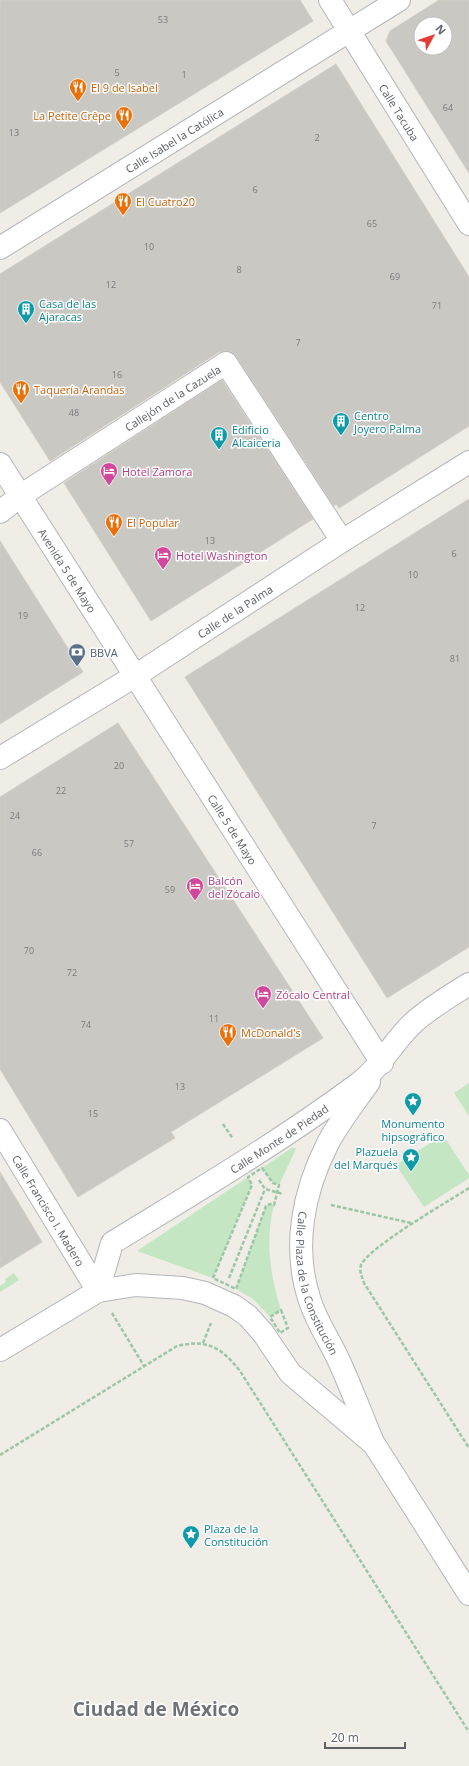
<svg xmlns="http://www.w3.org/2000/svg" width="469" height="1766" font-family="'Open Sans',sans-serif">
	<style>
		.green { fill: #c4e6c3 }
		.building { fill: #cac8c3; stroke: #d4cec4; fill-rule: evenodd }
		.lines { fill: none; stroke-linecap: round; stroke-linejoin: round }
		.minor-casing { stroke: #b3b6ba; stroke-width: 24 }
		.path { stroke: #9cc7a6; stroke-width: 2.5; stroke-dasharray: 4 2; stroke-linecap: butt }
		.minor { stroke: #fff; stroke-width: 22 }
		.labels { text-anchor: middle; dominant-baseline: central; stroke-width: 3; stroke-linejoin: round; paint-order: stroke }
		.number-label { font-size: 9px; fill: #787b7d }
		.food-label { font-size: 11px; fill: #c56008; stroke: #fff; text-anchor: start }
		.street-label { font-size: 11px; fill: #5d6166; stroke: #fff }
		.culture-label { font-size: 11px; fill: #0d838f; stroke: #fff; text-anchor: start }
		.hotel-label { font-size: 11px; fill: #b23c85; stroke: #fff; text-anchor: start }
		.service-label { font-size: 11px; fill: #4e5e75; stroke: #fff; text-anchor: start }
		.town-label { font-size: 19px; font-weight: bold; fill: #6e7378; stroke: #fff }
	</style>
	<rect width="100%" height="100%" fill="#efede6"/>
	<path class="green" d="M469,1083V1116L454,1093Z
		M443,1135L469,1175V1178L424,1207L396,1165Z
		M293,1147L296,1149L279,1185L273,1183L262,1168Z
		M248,1177L252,1185L213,1278L137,1251Z
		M270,1204L274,1205C265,1240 270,1275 281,1310L270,1317L253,1299L236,1289L266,1206Z
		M14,1273L19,1280L0,1292V1286L6,1282L5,1279Z"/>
	<path class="building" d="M0,0H300L313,21L0,213Z
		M439,0H469V173L386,41L390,31ZM421,24H445V48H421Z
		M336,64L469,277V426L339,508L336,504L334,506L236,356L231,352L225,351L219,352L50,461L0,382V274Z
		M222,380L313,519L151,621L64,483Z
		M469,499V947L387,998L185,677Z
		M0,541L83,672L0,724Z
		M118,723L323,1038L171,1132L175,1138L78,1197L0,1069V797Z
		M0,1172L42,1242L0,1268Z"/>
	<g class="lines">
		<g class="minor-casing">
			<g id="minor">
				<path id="s1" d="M330,0L469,224"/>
				<path id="s2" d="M0,248L399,0"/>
				<path id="s3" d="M0,464L382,1063"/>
				<path id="s4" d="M0,512L20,496L226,363L342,541"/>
				<path id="s5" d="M0,758L135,676L342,541L469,462"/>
				<path id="s6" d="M369,1082C355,1102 339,1122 328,1143C303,1192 292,1248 310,1301C317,1323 330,1341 339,1361C351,1387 361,1414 372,1440"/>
				<path id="s7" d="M0,1130L98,1291"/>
				<path id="s8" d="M98,1291L112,1243C195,1192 280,1142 358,1084C382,1066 392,1043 412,1024C429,1008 450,996 469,984"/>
				<path d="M0,1350L98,1291L136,1285L183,1288L205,1293L234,1306L248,1316L263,1333L290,1373L374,1444L469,1594"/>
			</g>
		</g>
		<path class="path" d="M223,1124L233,1139
			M262,1168L273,1183L279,1185L274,1205L270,1204L266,1206L236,1289L213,1278L252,1185L248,1177Z
			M259,1180L265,1189L283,1194
			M469,1188C449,1201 369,1247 361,1265C359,1272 362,1276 364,1283L469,1448
			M331,1205L411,1223
			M229,1278L265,1189
			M281,1310L288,1328L280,1333L270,1317Z
			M112,1313L144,1366
			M203,1343L211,1323
			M0,1455L177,1346C207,1339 221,1347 240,1371L469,1732"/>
		<use href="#minor" class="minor"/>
	</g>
	<defs>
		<g id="restaurant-pin" transform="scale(0.9)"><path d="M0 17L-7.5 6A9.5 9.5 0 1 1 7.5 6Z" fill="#e8710a" stroke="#fff"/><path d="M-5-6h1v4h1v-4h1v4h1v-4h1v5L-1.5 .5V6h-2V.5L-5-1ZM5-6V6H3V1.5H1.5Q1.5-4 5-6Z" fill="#fff"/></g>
		<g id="building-pin" transform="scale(0.9)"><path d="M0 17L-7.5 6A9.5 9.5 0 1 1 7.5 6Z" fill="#0f9aa8" stroke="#fff"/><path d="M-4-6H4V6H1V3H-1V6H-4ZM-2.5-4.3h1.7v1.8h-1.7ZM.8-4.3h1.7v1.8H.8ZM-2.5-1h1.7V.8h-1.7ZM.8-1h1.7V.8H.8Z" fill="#fff"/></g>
		<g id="hotel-pin" transform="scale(0.9)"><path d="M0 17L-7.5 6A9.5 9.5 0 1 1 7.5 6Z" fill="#d1479c" stroke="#fff"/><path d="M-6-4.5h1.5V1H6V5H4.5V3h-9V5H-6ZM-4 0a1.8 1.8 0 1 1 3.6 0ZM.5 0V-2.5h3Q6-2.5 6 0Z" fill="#fff"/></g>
		<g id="bank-pin" transform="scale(0.9)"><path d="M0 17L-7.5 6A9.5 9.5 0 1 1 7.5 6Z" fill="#5c6f8a" stroke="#fff"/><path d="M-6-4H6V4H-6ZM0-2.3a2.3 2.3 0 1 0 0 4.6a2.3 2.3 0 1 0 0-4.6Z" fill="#fff"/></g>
		<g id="sight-pin" transform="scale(0.9)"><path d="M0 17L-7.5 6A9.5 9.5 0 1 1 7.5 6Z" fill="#0f9aa8" stroke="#fff"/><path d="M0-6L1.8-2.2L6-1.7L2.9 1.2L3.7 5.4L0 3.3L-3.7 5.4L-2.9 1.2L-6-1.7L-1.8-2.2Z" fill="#fff"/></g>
	</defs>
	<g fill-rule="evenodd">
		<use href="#restaurant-pin" x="78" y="87"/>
		<use href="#restaurant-pin" x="124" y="115"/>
		<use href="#restaurant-pin" x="123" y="201"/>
		<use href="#building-pin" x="26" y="309"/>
		<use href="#restaurant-pin" x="21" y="389"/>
		<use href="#building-pin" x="341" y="421"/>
		<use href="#building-pin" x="219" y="435"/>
		<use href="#hotel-pin" x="109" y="471"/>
		<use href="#restaurant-pin" x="114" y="522"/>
		<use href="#hotel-pin" x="163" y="555"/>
		<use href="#bank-pin" x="77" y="652"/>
		<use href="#hotel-pin" x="195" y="886"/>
		<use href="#hotel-pin" x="263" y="994"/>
		<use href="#restaurant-pin" x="228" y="1032"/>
		<use href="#sight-pin" x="413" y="1101"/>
		<use href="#sight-pin" x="411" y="1157"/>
		<use href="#sight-pin" x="191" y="1534"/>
	</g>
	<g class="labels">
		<g class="number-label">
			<text x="163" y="19">53</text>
			<text x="117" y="72">5</text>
			<text x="184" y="74">1</text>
			<text x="448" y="107">64</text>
			<text x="14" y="132">13</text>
			<text x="317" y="137">2</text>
			<text x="255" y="189">6</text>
			<text x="372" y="223">65</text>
			<text x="149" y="246">10</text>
			<text x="239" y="269">8</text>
			<text x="395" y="276">69</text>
			<text x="111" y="284">12</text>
			<text x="437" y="305">71</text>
			<text x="298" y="342">7</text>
			<text x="117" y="374">16</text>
			<text x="74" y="412">48</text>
			<text x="210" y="540">13</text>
			<text x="454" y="553">6</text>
			<text x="413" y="574">10</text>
			<text x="360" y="607">12</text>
			<text x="23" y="615">19</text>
			<text x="455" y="658">81</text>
			<text x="119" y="765">20</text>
			<text x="61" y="790">22</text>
			<text x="15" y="815">24</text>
			<text x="374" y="825">7</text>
			<text x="129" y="843">57</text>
			<text x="37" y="852">66</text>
			<text x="170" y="889">59</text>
			<text x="29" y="950">70</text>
			<text x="72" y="972">72</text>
			<text x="214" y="1018">11</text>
			<text x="86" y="1024">74</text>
			<text x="180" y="1086">13</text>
			<text x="93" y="1113">15</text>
		</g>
		<g class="food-label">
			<text x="91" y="87">El 9 de Isabel</text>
			<text x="111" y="115" text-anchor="end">La Petite Crêpe</text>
			<text x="136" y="201">El Cuatro20</text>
			<text x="34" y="389">Taquería Arandas</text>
			<text x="127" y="522">El Popular</text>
			<text x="241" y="1032">McDonald's</text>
		</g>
		<g class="street-label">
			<text stroke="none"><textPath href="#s1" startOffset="132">Calle Tacuba</textPath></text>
			<text stroke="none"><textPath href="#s2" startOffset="205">Calle Isabel la Católica</textPath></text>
			<text stroke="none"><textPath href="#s4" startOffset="207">Callejón de la Cazuela</textPath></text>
			<text stroke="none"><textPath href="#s3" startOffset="126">Avenida 5 de Mayo</textPath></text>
			<text stroke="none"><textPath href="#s5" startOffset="277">Calle de la Palma</textPath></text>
			<text stroke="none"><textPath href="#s3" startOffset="433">Calle 5 de Mayo</textPath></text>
			<text stroke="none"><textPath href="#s8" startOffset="247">Calle Monte de Piedad</textPath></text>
			<text stroke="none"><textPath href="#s7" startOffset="94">Calle Francisco I. Madero</textPath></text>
			<text stroke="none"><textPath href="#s6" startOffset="221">Calle Plaza de la Constitución</textPath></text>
		</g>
		<g class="culture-label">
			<text x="39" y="303">Casa de las<tspan x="39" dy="13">Ajaracas</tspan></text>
			<text x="354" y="415">Centro<tspan x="354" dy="13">Joyero Palma</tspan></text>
			<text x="232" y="429">Edificio<tspan x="232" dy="13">Alcaiceria</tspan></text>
			<text x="413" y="1123" text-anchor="middle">Monumento<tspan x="413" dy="13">hipsográfico</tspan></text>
			<text x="398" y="1151" text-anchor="end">Plazuela<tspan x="398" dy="13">del Marqués</tspan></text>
			<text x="204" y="1528">Plaza de la<tspan x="204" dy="13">Constitución</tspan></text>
		</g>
		<g class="hotel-label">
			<text x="122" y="471">Hotel Zamora</text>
			<text x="176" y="555">Hotel Washington</text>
			<text x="208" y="880">Balcón<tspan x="208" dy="13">del Zócalo</tspan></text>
			<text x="276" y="994">Zócalo Central</text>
		</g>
		<g class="service-label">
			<text x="90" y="652">BBVA</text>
		</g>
		<g class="town-label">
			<text x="156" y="1709">Ciudad de México</text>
		</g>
	</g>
	<g transform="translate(433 36) rotate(50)"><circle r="19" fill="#ffffff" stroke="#bec0c2"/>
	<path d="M0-3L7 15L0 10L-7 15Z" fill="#e63c35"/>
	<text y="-6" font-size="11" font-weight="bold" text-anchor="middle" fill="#5d6166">N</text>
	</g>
	<path d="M325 1742v6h80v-6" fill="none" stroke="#5d6166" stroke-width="2"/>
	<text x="331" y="1742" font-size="12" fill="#5d6166" stroke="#ffffff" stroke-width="3" paint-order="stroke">20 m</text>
</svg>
